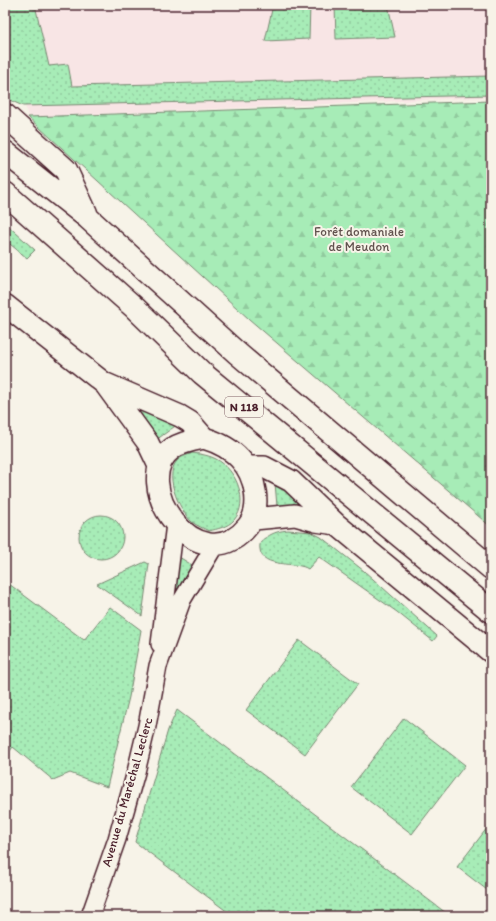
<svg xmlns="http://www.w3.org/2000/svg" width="496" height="921" font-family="Itim,sans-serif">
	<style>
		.built { fill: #f8e5e5 }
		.grass { fill: url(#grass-dots); stroke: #788671 }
		.forest { fill: url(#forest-firs); stroke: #788671 }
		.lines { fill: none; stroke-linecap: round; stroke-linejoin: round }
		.minor-casing { stroke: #4a1f2b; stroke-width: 20 }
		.tertiary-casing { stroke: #4a1f2b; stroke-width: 24 }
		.trunk-casing { stroke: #4a1f2b; stroke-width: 25 }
		.minor { stroke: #f7f3e8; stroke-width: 17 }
		.tertiary { stroke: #f7f3e8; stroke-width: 21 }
		.trunk { stroke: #f7f3e8; stroke-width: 22 }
		.labels { text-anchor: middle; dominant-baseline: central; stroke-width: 4; stroke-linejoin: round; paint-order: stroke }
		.shield { fill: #f7f3e8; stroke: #7e5f64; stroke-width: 1 }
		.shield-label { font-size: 12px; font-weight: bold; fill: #4a1f2b }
		.park-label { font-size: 13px; fill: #61524e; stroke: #f7f3e8 }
		.street-label { font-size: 13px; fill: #4a1f2b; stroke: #f7f3e8 }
	</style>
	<defs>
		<pattern id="grass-dots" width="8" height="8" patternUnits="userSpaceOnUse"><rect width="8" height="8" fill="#a7ecb7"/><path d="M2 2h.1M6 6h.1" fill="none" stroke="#91ca9e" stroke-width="1.8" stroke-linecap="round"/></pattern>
		<pattern id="forest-firs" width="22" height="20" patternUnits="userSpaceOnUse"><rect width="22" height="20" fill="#a7ecb7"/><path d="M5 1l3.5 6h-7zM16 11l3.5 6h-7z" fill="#91ca9e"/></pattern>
	</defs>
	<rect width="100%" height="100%" fill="#f7f3e8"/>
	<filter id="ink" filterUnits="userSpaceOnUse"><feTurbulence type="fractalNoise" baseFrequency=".025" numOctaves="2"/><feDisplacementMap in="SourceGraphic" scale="8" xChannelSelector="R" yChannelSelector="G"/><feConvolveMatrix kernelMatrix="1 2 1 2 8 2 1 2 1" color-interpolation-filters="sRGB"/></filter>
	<g filter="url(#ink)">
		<path class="built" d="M5,5H491V97L28,117L5,21Z"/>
		<path class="grass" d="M5,5H35L49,66L68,64L72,86L491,76V95L23,106L5,98Z
			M273,5H310L309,39L265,41Z
			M335,5H388L395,37L336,39Z
			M5,223L35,250L27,258L5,240Z
			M122,397L178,424L156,440Z
			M192,453C200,454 208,455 216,459C236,469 250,502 234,520C228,527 217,529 209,531C203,528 197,526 192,522C179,510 161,472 180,458C183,456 188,455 192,453Z
			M275,483L319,512L277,506Z
			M79 537a22 22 0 1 1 44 0a22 22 0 1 1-44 0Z
			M288,530L311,532L321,537L364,571L437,636L433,641L397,612L319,557L308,569C298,561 261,569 260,549C259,543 262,539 267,537C274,532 280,531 288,530Z
			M179,557L197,568L173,603Z
			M145,562L149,564L142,616L97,584Z
			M5,581L84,640L110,607L141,630L129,697L107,787L70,773L53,780L13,747L5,757V749L9,743L5,740Z
			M299,640L358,684L305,754L246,710Z
			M177,710L450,916H233L135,842L168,730Z
			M404,718L465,765L412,834L351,787Z
			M491,823V893L457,867Z"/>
		<path class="forest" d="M491,101V527L249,319L28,117Z"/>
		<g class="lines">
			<g class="minor-casing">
				<path id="minor" d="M160,644L175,524
					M90,916L117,839L136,772L147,726L158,666L182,600L215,545"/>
			</g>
			<g class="tertiary-casing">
				<path id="tertiary" d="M5,305L105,384L148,443L159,466
					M106,384L180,416L190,422L204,438
					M204,438C217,442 231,449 240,459C256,476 262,508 248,526C199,586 125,481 173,448C182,442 194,440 204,438Z
					M247,467H264L291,481L336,524L491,652
					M254,519L295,515L316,521L336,524"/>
			</g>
			<g class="trunk-casing">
				<path id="trunk" d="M5,115L66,170L86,213
					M5,152L88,218L237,353L491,568
					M5,193L135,308L202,373L491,611"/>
			</g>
			<use href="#minor" class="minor"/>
			<use href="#tertiary" class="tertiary"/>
			<use href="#trunk" class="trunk"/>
		</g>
	</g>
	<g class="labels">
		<rect class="shield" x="225" y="397" width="38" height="20" rx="3"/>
		<g class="shield-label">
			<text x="244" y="407">N 118</text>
		</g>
		<g class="park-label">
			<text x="359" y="231">Forêt domaniale<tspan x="359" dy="15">de Meudon</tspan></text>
		</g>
		<g class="street-label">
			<text transform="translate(127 792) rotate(-74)">Avenue du Maréchal Leclerc</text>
		</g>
	</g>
	<rect width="496" height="921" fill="none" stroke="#f7f3e8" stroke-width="20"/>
	<rect x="10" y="10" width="476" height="901" fill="none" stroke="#4a1f2b" stroke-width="1.5" filter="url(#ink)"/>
</svg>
